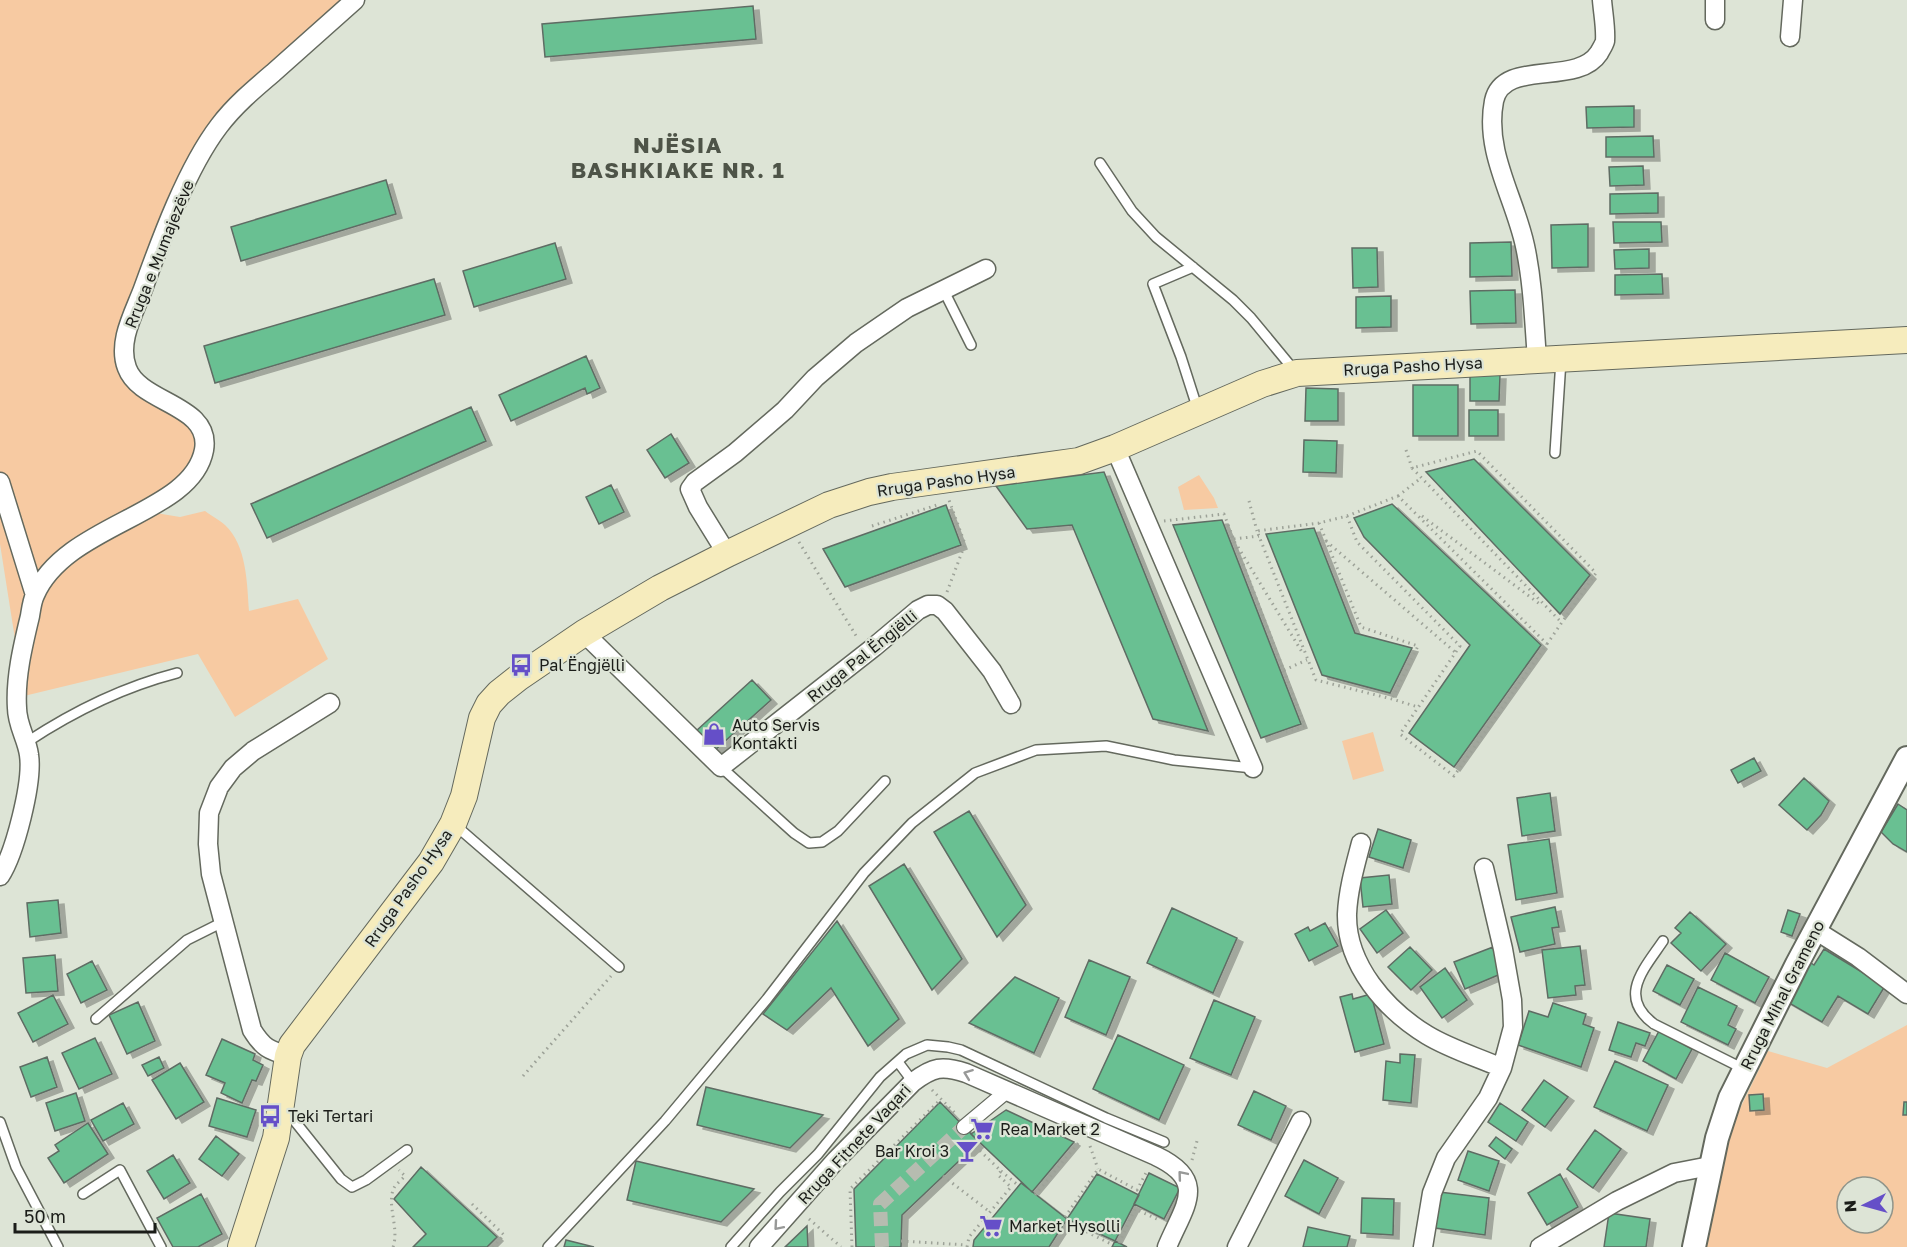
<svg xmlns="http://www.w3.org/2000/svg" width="1907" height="1247" font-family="'Golos Text',sans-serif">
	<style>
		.green { fill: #f7caa2; fill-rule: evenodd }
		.building { fill: #69c092; stroke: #5f6c64; stroke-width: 1.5; filter: url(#shadow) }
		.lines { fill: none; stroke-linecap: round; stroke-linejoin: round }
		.pedestrian-tunnel { stroke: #b6bcb0; stroke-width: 14; stroke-dasharray: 14 7; stroke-linecap: butt }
		.service-casing { stroke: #64695e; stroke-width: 12 }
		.pedestrian-casing { stroke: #64695e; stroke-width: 16 }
		.minor-casing { stroke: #64695e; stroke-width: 21 }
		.tertiary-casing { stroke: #64695e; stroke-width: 26 }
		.secondary-casing { stroke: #64695e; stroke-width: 28 }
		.path { stroke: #9da298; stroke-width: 3; stroke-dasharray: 1.5 4.5; stroke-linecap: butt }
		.service { stroke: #fff; stroke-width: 9 }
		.pedestrian { stroke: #fff; stroke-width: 14 }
		.minor { stroke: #fff; stroke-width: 18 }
		.tertiary { stroke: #fff; stroke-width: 22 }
		.secondary { stroke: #f6ecbd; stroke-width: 26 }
		.oneway { stroke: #989998 }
		.labels { text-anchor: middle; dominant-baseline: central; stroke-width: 4.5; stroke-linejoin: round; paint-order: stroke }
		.street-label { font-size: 16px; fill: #1b1d19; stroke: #dde4d6 }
		.poi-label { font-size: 16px; fill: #1b1d19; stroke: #dde4d6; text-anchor: start }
		.district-label { font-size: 22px; font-weight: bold; letter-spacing: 1.5px; fill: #4e5448; stroke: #dde4d6 }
	</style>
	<defs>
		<filter id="shadow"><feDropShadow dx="6" dy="4" stdDeviation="0" flood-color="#0004"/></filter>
	</defs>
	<rect width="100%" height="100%" fill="#dde4d6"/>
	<path class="green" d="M0,0H355L219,125L153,261L126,366L176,407L205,446L156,513L180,517L205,511C211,516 220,520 225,525C247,546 247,583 249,611L298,599L328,659L235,717L198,654L24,696L0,544Z
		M1199,475L1214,498L1218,508L1184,510L1178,487Z
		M1373,732L1384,771L1353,780L1342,741Z
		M1907,1025V1247H1706L1733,1123L1768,1051L1827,1068ZM1847,1187H1883V1223H1847Z"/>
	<path class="building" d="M753,6L756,39L545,57L542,24Z
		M1634,106V127L1587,128L1586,107Z
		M1653,136L1654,157H1606V137Z
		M1643,166L1644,185L1610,186L1609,167Z
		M386,180L396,214L241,261L231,227Z
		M1658,193V213L1610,214V194Z
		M1613,222H1661L1662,242L1614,243Z
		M1588,224V267L1552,268L1551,225Z
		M1511,242L1512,276L1470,277V243Z
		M555,243L566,279L474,307L463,271Z
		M1352,248H1377L1378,287L1353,288Z
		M1649,249V268L1615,269L1614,250Z
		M1662,274L1663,294L1615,295V275Z
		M434,279L445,315L215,383L204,346Z
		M1515,290L1516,323L1471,324L1470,291Z
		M1391,296V327L1356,328V297Z
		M586,356L600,388L587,394L585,388L511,421L499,395Z
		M1470,375H1500L1499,401H1470Z
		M1413,385H1458V436H1413Z
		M1306,388L1338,389V421H1305Z
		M471,407L486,441L267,538L251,504Z
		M1469,410H1498V436H1469Z
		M671,434L689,463L665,478L647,450Z
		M1304,440L1337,441L1336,473L1303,472Z
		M1474,459L1590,575L1560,614L1426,472Z
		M1104,472L1208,731L1153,719L1072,525L1027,529L996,486Z
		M611,485L624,512L599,524L586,497Z
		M1392,504L1541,645L1454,767L1409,733L1470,645L1364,537L1354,518Z
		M946,505L961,545L845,587L823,549Z
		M1222,520L1301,724L1261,738L1173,525Z
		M1314,528L1355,633L1412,648L1390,693L1322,675L1266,534Z
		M752,680L771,700L714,751L696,731Z
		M1754,758L1761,771L1738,783L1731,770Z
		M1804,778L1829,801L1821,815L1807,830L1779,805Z
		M1550,793L1555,831L1522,836L1517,798Z
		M1898,804L1907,810V852L1893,844L1881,832Z
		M969,811L1026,905L997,937L934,832Z
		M1378,829L1411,840L1403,868L1369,857Z
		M1549,839L1557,893L1516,900L1508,845Z
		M904,864L962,959L932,990L869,886Z
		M1389,875L1392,904L1363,907L1360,878Z
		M58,900L61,933L30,937L27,903Z
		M1555,907L1559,927L1552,928L1555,944L1520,952L1511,917Z
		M1172,908L1237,938L1213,993L1147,963Z
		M1386,910L1403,933L1377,953L1360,929Z
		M1788,910L1800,914L1792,936L1781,932Z
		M1690,912L1726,944L1701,971L1671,943L1681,933L1675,928Z
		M837,921L899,1019L868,1046L831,988L787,1030L763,1014Z
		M1325,923L1338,946L1309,961L1295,934L1308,927L1310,931Z
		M1580,946L1585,985L1575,986L1576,995L1548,998L1542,950Z
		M1410,947L1432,970L1411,990L1388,967Z
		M1493,947L1503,973L1465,989L1454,962Z
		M1824,949L1885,986L1868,1014L1838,996L1822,1022L1784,1000L1808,961L1814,965Z
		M1725,953L1769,977L1755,1003L1711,980Z
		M55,955L58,991L26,993L23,958Z
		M1089,960L1130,977L1106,1035L1065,1017Z
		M92,961L107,990L81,1003L67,974Z
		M1667,965L1694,979L1680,1005L1653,991Z
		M1445,968L1467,1000L1442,1018L1420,987Z
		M1015,977L1059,998L1034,1053L969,1023Z
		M1698,987L1737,1006L1728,1025L1736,1029L1728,1045L1681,1022Z
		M1352,994L1353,999L1371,994L1384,1044L1355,1052L1340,997Z
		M53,995L68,1024L33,1042L18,1013Z
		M1214,1000L1255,1017L1231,1075L1190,1058Z
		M138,1002L155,1041L127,1054L109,1015Z
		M1553,1003L1586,1014L1583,1024L1594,1028L1581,1067L1518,1045L1529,1011L1548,1017Z
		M1618,1022L1650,1033L1645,1046L1636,1043L1631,1057L1609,1050Z
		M1659,1031L1692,1049L1676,1079L1643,1061Z
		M1118,1035L1184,1065L1159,1120L1093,1089Z
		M95,1038L112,1074L79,1089L62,1053Z
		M222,1039L255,1054L253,1060L263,1065L256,1081L252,1080L242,1103L221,1093L225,1083L206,1075Z
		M1400,1054L1415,1055L1411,1103L1383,1100L1386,1061L1400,1063Z
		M47,1057L57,1087L31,1097L20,1067Z
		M159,1057L164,1068L148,1076L142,1065Z
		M1615,1061L1668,1085L1647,1131L1594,1107Z
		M180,1063L204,1102L176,1119L152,1080Z
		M1544,1080L1568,1097L1545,1127L1522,1110Z
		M706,1087L823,1115L790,1148L697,1125Z
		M1254,1091L1286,1106L1271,1140L1238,1125Z
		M76,1093L85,1121L55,1131L46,1103Z
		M1763,1094L1764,1110L1750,1111L1749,1095Z
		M217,1098L256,1110L247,1137L209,1126Z
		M940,1102L979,1142L902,1215L901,1247H856L854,1189Z
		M1904,1102H1907V1115H1903Z
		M123,1103L134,1124L103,1141L91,1120Z
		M1500,1103L1528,1122L1516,1141L1488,1122Z
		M1006,1110L1074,1142L1032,1192L971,1134Z
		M88,1123L108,1154L64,1183L48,1158L59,1151L55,1145Z
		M1595,1130L1621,1149L1593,1188L1567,1169Z
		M216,1136L239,1154L222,1176L199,1159Z
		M1496,1137L1512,1149L1505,1159L1489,1146Z
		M1468,1151L1499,1161L1489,1191L1458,1180Z
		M173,1155L190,1183L164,1199L147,1171Z
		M1304,1160L1338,1178L1319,1214L1285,1196Z
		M636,1161L754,1189L721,1222L627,1200Z
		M421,1167L497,1237L487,1247H413L426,1234L394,1199Z
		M1149,1173L1180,1188L1164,1219L1134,1204Z
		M1097,1174L1139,1195L1115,1241L1067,1219Z
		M1560,1174L1578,1207L1547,1225L1528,1193Z
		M1021,1183L1067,1219L1049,1247H973L974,1240Z
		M1439,1192L1489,1198L1485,1235L1435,1228Z
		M201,1194L222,1234L198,1247H173L157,1218Z
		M1362,1198L1394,1199L1393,1235L1361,1233Z
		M1609,1213L1650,1219L1646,1247H1604Z
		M807,1226L808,1247H785Z
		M1308,1227L1350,1236L1347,1247H1303Z
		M566,1240L594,1247H564Z
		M1115,1241L1127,1247H1112Z"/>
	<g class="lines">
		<path class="pedestrian-tunnel" d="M882,1247L880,1204L964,1127"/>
		<g class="service-casing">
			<path id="service" d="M1100,163L1132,211L1156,237L1233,300L1251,318L1294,370
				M1193,267L1153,284L1181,357L1198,410
				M943,289L971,345
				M1555,453L1561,360
				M27,742C74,711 123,687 177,673
				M721,767L794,833L809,843L822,842L838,831L885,781
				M455,825L619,967
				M1663,941C1644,969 1617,997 1654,1024L1744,1069
				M96,1019L187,940L223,922
				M898,1062L913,1082
				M285,1109L341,1179L352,1187L366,1180L407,1150
				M0,1122L16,1167L58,1247
				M83,1194L120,1170L161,1247
				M548,1247L665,1121L767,999L864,873L912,823L975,773L1036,750L1106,746L1174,760L1253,768
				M731,1247L780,1192L818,1154L880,1077L906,1054L927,1045L948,1047L961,1050L1106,1118L1164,1142"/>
		</g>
		<g class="pedestrian-casing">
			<path id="pedestrian" d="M964,1127L1007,1091"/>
		</g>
		<g class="minor-casing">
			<path id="minor" d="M1715,20V0
				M1790,37L1793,0
				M1537,359C1534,321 1533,283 1525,246C1515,198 1484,152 1494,101C1503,58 1577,87 1599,53C1601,49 1604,45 1605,41C1606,28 1603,13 1602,0
				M1115,448L1253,768
				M0,482L35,595
				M727,554L698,507L690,489L695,482L735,453L785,410L815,378L856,343L907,308L986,269
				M584,633L721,767L874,647L918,610L928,605H937L945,611L992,671L1011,704
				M1361,843C1355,866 1348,890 1347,914C1346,965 1386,1010 1427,1035C1450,1049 1477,1057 1502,1068
				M0,876C15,853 33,782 29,755C27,739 17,725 17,708C15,678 23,645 30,616C31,610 32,601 35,595C66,523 192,515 204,450C212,404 140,404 127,368C117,342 134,313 143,289C161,239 187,168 219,126C234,106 254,89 273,73C301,48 328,24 355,0
				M1815,930L1858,957L1907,994
				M288,1056C269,1050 263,1048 252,1030L211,874L208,844L209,813L219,787L233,768L253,751L330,703
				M759,1247L836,1160L913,1082C933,1067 942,1065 966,1073L1156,1156C1209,1181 1184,1206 1167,1247
				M1237,1247L1301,1121
				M1423,1247L1432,1193L1446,1158L1488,1098L1502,1068L1513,1027L1512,1000L1503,949L1484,868
				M1540,1247L1617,1201L1674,1173L1710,1166"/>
		</g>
		<g class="tertiary-casing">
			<path id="tertiary" d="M1694,1247L1717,1138L1730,1098L1797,964L1907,758"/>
		</g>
		<g class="secondary-casing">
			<path id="secondary" d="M241,1247L276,1138L288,1056L292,1045L431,862L453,824L464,796L482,718L489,704L499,693L518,678L584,633L660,588L727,554L829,505L869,492L892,487L1079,461L1115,448L1262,384L1297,373L1907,340"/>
		</g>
		<path class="path" d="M1406,450L1412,468
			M1398,496L1421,478
			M1249,501L1257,531
			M1347,516L1357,542L1460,646L1400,734L1454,776L1547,644L1398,496L1347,516L1319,523L1257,531L1316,680L1392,699L1418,707
			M1422,516L1541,605
			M1164,521L1224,514L1305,726L1286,732
			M1319,523L1361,627L1418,646L1392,699
			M872,526L937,505
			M1234,539L1259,536
			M1326,541L1455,652
			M799,542L858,639
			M1238,547L1302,652
			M947,592L965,544L949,500
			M1547,644L1596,573L1477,451L1412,468L1562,623
			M1284,670L1307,660
			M523,1076L611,976
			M932,1090L955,1113
			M1090,1146L1098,1169
			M1192,1160L1197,1141
			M1001,1171L1019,1186
			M943,1176L990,1212
			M1035,1195L1080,1141
			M472,1204L504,1235L493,1247
			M1065,1217L1098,1169L1137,1190L1147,1171
			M809,1219L841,1247
			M1065,1221L1113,1245
			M901,1241L967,1245
			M1119,1243L1135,1209L1159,1220
			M393,1247C400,1228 385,1202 395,1186C398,1183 402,1179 405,1176L399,1170
			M852,1247L850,1189L941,1099
			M967,1247L969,1237L1011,1187L998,1175L1001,1171L975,1146"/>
		<use href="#service" class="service"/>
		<use href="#pedestrian" class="pedestrian"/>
		<use href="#minor" class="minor"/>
		<use href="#tertiary" class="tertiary"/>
		<use href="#secondary" class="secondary"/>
	</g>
	<defs><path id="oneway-chevron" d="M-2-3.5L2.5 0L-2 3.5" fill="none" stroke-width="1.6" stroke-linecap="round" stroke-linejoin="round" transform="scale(1.5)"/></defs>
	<g class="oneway">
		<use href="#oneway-chevron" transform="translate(968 1074) rotate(-159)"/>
		<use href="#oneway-chevron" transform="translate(1182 1175) rotate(-130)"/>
		<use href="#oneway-chevron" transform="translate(778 1226) rotate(131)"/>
	</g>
	<defs>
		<g id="bus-bare" transform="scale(1.8)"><path d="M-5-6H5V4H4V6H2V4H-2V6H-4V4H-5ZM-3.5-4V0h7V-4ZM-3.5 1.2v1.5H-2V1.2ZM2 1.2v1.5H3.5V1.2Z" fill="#654fc8" stroke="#dde4d6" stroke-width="2.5" paint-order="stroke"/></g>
		<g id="shop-bare" transform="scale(1.8)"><path d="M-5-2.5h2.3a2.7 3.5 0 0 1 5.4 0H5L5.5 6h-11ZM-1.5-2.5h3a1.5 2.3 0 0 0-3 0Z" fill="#654fc8" stroke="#dde4d6" stroke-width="2.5" paint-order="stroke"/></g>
		<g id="supermarket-bare" transform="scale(1.8)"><path d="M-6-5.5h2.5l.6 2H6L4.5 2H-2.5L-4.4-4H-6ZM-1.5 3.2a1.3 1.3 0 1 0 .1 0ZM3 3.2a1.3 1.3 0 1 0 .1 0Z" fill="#654fc8" stroke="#dde4d6" stroke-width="2.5" paint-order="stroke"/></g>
		<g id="bar-bare" transform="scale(1.8)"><path d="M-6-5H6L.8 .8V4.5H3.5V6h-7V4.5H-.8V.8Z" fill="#654fc8" stroke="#dde4d6" stroke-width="2.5" paint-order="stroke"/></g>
	</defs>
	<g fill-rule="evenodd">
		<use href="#bus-bare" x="521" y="665"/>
		<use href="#shop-bare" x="714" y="734"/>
		<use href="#bus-bare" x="270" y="1116"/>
		<use href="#supermarket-bare" x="982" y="1129"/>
		<use href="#bar-bare" x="967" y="1151"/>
		<use href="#supermarket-bare" x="991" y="1226"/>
	</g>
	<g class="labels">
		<g class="street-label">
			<text transform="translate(159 254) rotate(-68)">Rruga e Mumajezëve</text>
			<text transform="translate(1413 366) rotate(-3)">Rruga Pasho Hysa</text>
			<text transform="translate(946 481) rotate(-8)">Rruga Pasho Hysa</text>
			<text transform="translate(862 656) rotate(-39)">Rruga Pal Ëngjëlli</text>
			<text transform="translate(408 888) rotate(-55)">Rruga Pasho Hysa</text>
			<text transform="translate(1782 995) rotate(-63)">Rruga Mihal Grameno</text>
			<text transform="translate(854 1144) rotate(-47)">Rruga Fitnete Vaqari</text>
		</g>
		<g class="poi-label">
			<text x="539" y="665">Pal Ëngjëlli</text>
			<text x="732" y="725">Auto Servis<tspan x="732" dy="18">Kontakti</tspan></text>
			<text x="288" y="1116">Teki Tertari</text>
			<text x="1000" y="1129">Rea Market 2</text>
			<text x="949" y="1151" text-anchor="end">Bar Kroi 3</text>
			<text x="1009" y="1226">Market Hysolli</text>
		</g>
		<g class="district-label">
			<text x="678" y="144">NJËSIA<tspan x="678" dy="25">BASHKIAKE NR. 1</tspan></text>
		</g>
	</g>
	<g transform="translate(1865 1205) rotate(265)"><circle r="28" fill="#dde4d6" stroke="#8f948a" stroke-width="1.5"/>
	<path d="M0-4.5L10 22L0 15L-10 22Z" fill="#654fc8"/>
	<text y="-9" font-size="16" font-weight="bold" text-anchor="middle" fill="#1b1d19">N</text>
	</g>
	<path d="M15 1223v9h140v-9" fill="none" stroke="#1b1d19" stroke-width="3"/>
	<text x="24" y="1223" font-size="18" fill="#1b1d19" stroke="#dde4d6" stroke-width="4.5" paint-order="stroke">50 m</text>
</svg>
